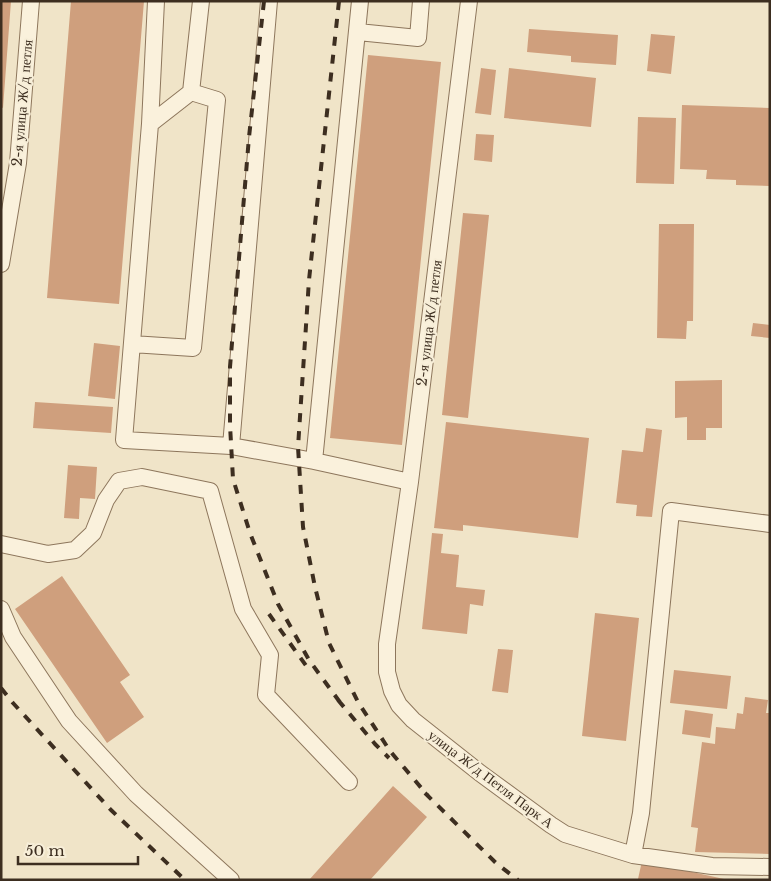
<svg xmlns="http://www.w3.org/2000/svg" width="771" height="881" font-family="'Libre Baskerville',serif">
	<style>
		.building { fill: #cf9f7d }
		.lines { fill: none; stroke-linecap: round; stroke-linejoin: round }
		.minor-casing { stroke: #8d765c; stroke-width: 18 }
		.minor { stroke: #faf1dc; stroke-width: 16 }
		.rail { stroke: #3d2e20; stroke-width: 4; stroke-dasharray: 9 9; stroke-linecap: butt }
		.labels { text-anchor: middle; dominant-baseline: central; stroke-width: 4; stroke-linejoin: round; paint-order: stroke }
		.street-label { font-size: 14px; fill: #3d2e20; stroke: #f7eed8 }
	</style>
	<rect width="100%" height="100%" fill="#f0e4c8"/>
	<path class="building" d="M1,1H11L3,108L1,107Z
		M71,1H144L119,304L47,298Z
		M529,29L618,35L616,65L571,62V56L527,52Z
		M651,34L675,36L671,74L647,71Z
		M368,55L441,62L402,445L330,438Z
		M481,68L496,70L491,115L475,113Z
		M509,68L596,78L591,127L504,118Z
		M682,105L770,108V186L736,185V180L706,179L707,170L680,169Z
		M638,117L676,118L674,184L636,183Z
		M476,134L494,135L492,162L474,160Z
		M463,213L489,215L468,418L442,415Z
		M659,224H694L693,321H687L686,339L657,338Z
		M753,323L770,325V338L751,336Z
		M94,343L120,346L115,399L88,396Z
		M722,380V428H706V440H687V417L675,418V381Z
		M35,402L113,407L111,433L33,428Z
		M446,422L589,438L578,538L463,525V531L434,528Z
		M646,428L662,430L652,517L636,516L637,505L616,503L622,450L643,452Z
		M68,465L97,467L95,499L80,498L79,519L64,518Z
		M432,533L443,534L441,553L459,555L456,587L485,590L483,606L470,604L467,634L422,629Z
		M62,576L130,675L120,682L144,717L107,743L15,609Z
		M595,613L639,618L626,741L582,736Z
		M498,649L513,650L508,693L492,691Z
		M674,670L731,676L727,709L670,703Z
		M745,697L768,700L766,713H770V854L695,852L698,828L691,827L702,742L715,744L716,727L735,729L737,713L743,714Z
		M685,710L713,714L710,738L682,734Z
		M393,786L427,817L370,880H309Z
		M642,861L724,879V880L638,879Z"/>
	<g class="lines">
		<g class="minor-casing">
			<path id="minor" d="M156,1L150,124L124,440L231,446L314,461L410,482
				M469,1L410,482L387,644V672L392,691L399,705L413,720L480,773L551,825L565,834L633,855L712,866L770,867
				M358,32L418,38L421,1
				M150,124L191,92L201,1
				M1,264L18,163L31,1
				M132,344L193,348L217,100L191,92
				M231,446L269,1
				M314,461L360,1
				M1,544L48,554L75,550L93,533L106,500L119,481L142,477L210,491L243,609L270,655L266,695L349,782
				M1,609L13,637L69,721L136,794L231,880
				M633,855L641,813L671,511L770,524"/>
		</g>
		<use href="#minor" class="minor"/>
		<path class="rail" d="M264,1L249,137L230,367V425L233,479L250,533L278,604L309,660L342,705
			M339,1L309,280L298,447L303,527L315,587L329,643L358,702L390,751L429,797
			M269,614L307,667
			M1,688L13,703L111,810L185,880
			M338,700L375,744L389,758
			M425,793L496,863L518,880"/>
	</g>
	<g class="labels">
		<g class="street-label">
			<text transform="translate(22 103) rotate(-85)">2-я улица Ж/д петля</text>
			<text transform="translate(429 323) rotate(-83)">2-я улица Ж/д петля</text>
			<text transform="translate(491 779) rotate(37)">улица Ж/д Петля Парк А</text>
		</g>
	</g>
	<rect width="771" height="881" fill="none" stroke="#3d2e20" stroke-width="5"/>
	<path d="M18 856v8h120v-8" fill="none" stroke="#3d2e20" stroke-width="2.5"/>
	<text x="25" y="856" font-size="15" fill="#3d2e20" stroke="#f7eed8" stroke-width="4" paint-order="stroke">50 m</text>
</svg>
